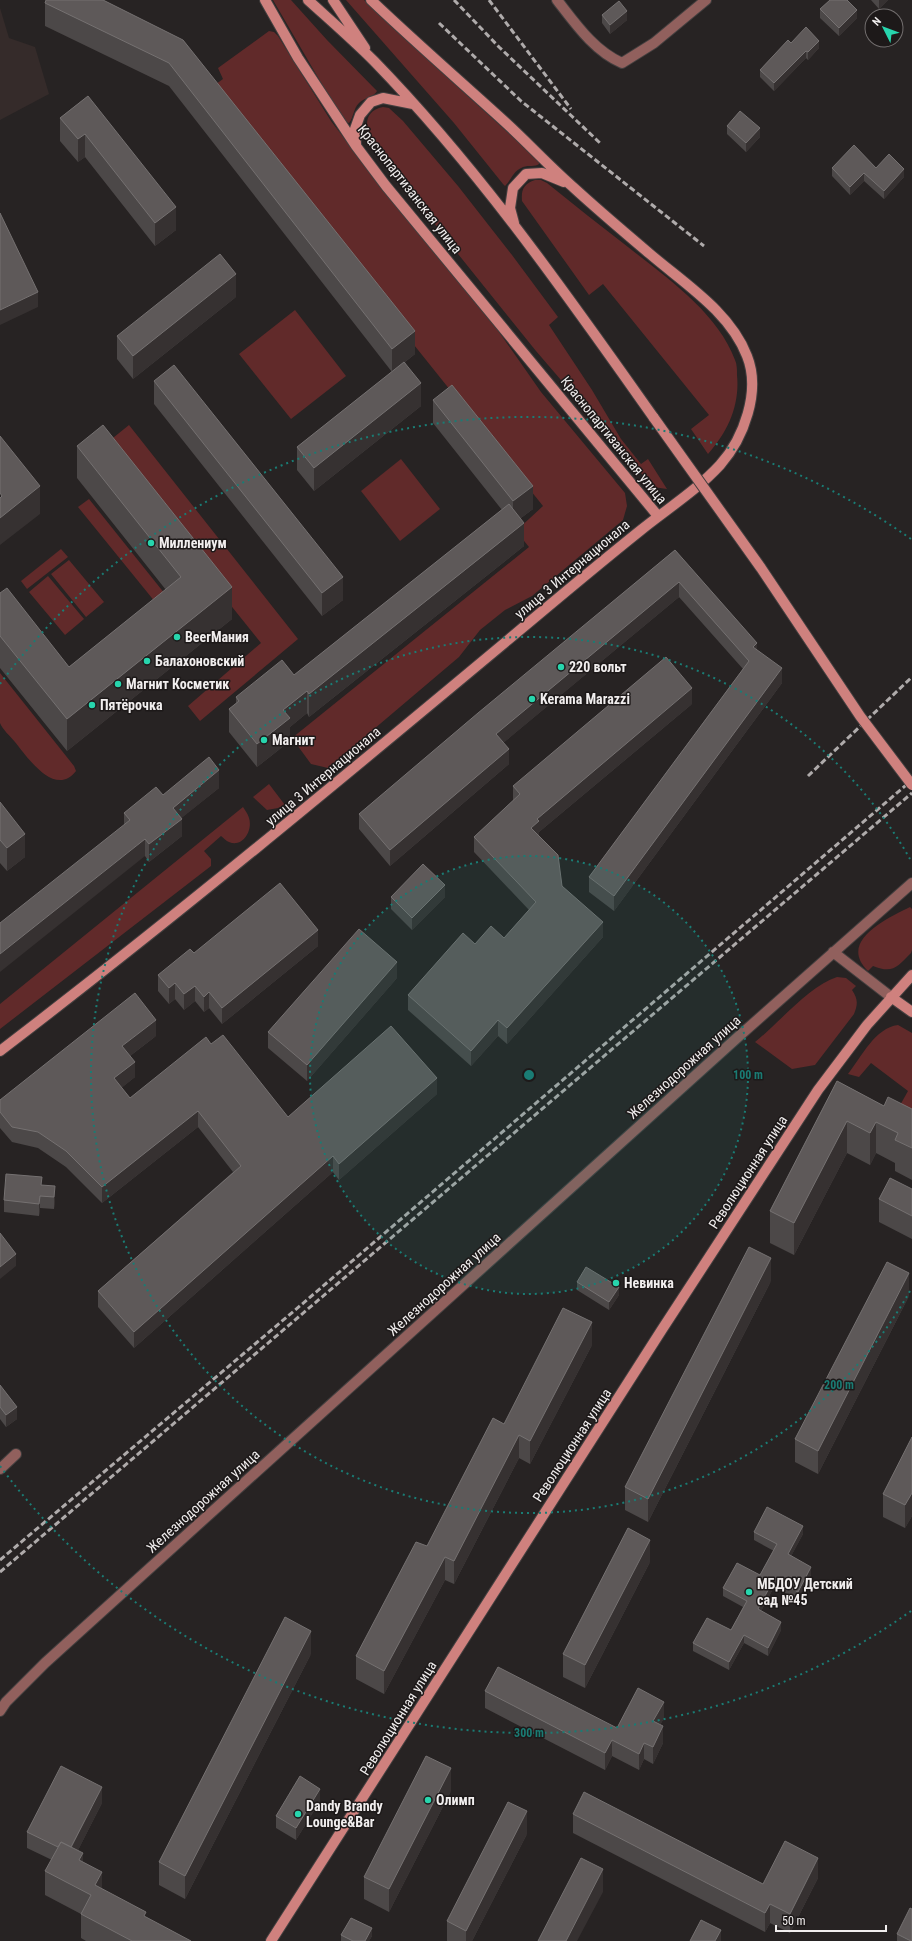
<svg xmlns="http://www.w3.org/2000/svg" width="912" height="1941" font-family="'Roboto Condensed',sans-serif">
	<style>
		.built { fill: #352b2a }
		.green { fill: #612a2a }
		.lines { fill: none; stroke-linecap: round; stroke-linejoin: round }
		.minor-casing { stroke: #433f3f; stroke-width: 12 }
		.tertiary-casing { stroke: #433f3f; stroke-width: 12 }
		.secondary-casing { stroke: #433f3f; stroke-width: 12 }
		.minor { stroke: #91605d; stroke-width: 10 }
		.tertiary { stroke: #91605d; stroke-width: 10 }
		.secondary { stroke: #cf817e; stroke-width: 10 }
		.rail { stroke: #afabab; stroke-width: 3; stroke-dasharray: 6 3; stroke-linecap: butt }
		.secondary-bridge-casing { stroke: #433f3f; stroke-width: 12; stroke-linecap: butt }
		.secondary-bridge { stroke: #cf817e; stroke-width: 10 }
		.wall { fill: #4c4848 }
		.shaded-wall { fill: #363131 }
		.building { fill: #5e5959; stroke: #757171 }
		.ring { fill: none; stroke: #1a7c74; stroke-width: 2; stroke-dasharray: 2 4 }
		.poi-dot { fill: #27d5ad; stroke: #1d1919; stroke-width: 1.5 }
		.labels { text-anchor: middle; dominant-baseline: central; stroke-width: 3; stroke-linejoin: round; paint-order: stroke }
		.street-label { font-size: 14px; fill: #f1eeee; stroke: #1d1919 }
		.poi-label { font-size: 14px; font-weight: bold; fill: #f1eeee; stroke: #1d1919; text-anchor: start }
		.centre { fill: #1a7c74; stroke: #1d1919; stroke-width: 2 }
		.ring-label { font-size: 12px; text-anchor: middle; font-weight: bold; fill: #1a7c74; stroke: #1d1919; stroke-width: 3; stroke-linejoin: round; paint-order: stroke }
	</style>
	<rect width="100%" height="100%" fill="#272323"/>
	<path class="built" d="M0,8L9,38L35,47L49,94L0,120Z"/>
	<path class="green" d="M273,0H291L327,40L377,91C374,97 364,98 359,103C353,109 354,117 349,123L346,122L327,93Z
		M346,0H364L394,29L539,161V164C535,167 529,165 523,167C513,171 512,179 505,186L503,184L454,123Z
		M269,31L274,32L278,36L331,121L383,189L490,319L541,392L625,493L627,506L623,520L532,596L505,610L480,630L459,657L328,768L311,764L292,738L529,547L516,531L543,506L209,89L223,79L218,68Z
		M383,107L389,108L403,121L458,186L512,255L558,317L549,325L592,390L621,439L641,464L648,459L667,489L653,487L536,351L446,239L368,133C365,120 368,110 383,107Z
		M535,180H541L547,183C574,205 601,226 628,247C666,277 718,313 735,360C737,364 737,370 737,375C740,405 728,432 708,454L691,429L709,415L603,284L589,295L522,201C521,189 524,184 535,180Z
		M295,310L346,376L291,419L239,354Z
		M129,425L298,639L200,721L188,706L261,643L103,446Z
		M401,459L440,509L400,541L361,491Z
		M89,499L177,609L160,608L78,507Z
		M61,549L68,557L27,589L21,581Z
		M69,560L104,602L86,617L51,574Z
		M48,576L84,619L65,635L29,592Z
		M0,673L74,766L76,771C55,798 28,758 15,742C11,737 2,729 0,723C0,711 0,686 0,673Z
		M269,784L285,805L278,808L267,810L253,797Z
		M243,807C245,810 248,814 249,818C253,830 243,848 229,842C226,841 224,838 221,836L204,851L211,859V866L0,1029V1004Z
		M910,907L912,909V950L911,953C897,967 893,974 873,966L868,971C837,941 888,918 910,907Z
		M837,977L846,978L856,986L852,990C858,999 858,1004 854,1014L815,1065L792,1069L755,1042C779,1023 809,986 837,977Z
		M898,1025L912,1033V1136L894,1116L908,1091L871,1063L859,1077L848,1074C862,1056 875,1028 898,1025Z"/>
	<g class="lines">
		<g class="minor-casing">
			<path id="minor" d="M557,0C575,23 594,51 622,63L654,43L706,0
				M0,1469L16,1454"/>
		</g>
		<g class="tertiary-casing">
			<path id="tertiary" d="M833,952L891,997
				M0,1711L6,1702L45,1663L214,1510L738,1037L912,883"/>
		</g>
		<g class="secondary-casing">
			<path id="secondary" d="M265,0L298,58L356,146L386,186L658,516
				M308,0C330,20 353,40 374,61C480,170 567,295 654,418
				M333,0L365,48
				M356,144L355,129L360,115L371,102L383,98L413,104
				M514,223L510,208L513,188L526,174L542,173L564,182
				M891,997L912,1012
				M0,1051C173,919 340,780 508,640C552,603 596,566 641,530C667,509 697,490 720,465C744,438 761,391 747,356C730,312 685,284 650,254C624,232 598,210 573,187C549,166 528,143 505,122C460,81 415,42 371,0
				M271,1941L661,1331L818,1090L867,1025L912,975"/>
		</g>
		<use href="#minor" class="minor"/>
		<use href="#tertiary" class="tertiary"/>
		<use href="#secondary" class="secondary"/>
		<path class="rail" d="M454,0L499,47L600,143
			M489,0L571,109
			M439,23L521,101L704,246
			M808,776L912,677
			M0,1560L301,1305L912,780
			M0,1572L912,793"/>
		<g class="secondary-bridge-casing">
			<path id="secondary-bridge" d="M654,418L761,568L860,716L912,785"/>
		</g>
		<use href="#secondary-bridge" class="secondary-bridge"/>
	</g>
	<path class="wall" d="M871,0H888L879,9Z
		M45,3L183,40L415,354L405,362L421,406L314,491L297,470V447L392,372L169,86L45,26Z
		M820,9L857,18L839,36L820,18Z
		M602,15L627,20L610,34L602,23Z
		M791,43L819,48L808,60L806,58L774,91L760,77V70Z
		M88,96L176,230L155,246L85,157L78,162L60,141V118Z
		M727,126L760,137L746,152L727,134Z
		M832,168H876L904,177L884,199L864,181L850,195L832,176Z
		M236,297L133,379L117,359V336Z
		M154,381L343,600L322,616L154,404Z
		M433,400L533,509L521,518L524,546L309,717L307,713L290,727V741L257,767L229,732V709L236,704V697L294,675L502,510L433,423Z
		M77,446L232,619L67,751L0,668V593L69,667L166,590L77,478Z
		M675,550L757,650L782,683L614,911L589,892V877L743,669L679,597L503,743L509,764L390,866L359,829V814Z
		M692,704L539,832V836L562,886L603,937L507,1044L498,1036L471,1066L408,1010V995L475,944L504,938L529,910L474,852V837L513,801V786Z
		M219,788L181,818L182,836L149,862L145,856L124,825V813L163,795Z
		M0,802L25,857L7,871L0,863Z
		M391,897H445L412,930L391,909Z
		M318,946L222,1024L209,1008L204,1012L195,1001L184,1010L175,999L169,1004L158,991V975L194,953Z
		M397,978L307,1081L268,1048V1032Z
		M156,1036L130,1056L135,1077L121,1088L130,1098L211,1044L288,1117L437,1094L339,1180L333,1172L134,1348L98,1307V1291L233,1172L198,1127L102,1203L66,1167L38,1148L12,1142L0,1128V1100Z
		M837,1081L884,1106L912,1109V1180L895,1171V1163L876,1153L870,1165L847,1153L794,1255L770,1243V1211Z
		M42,1185L55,1198L54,1209L40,1208L39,1216L4,1212V1200Z
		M912,1189V1239L879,1222V1199Z
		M771,1281L648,1522L625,1510V1487Z
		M577,1282L619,1295L609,1310L577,1290Z
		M909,1296L818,1474L795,1462V1439Z
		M592,1345L530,1464L519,1458L454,1584L445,1580L384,1694L356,1679V1656L427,1546L504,1424Z
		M0,1385L17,1419L6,1427L0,1419Z
		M912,1437V1516L905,1528L883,1517V1494Z
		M754,1532L803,1534L791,1556L811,1575L798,1600L774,1587L761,1611L781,1630L768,1656L744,1643L729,1670L693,1651V1643L731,1630L743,1607L723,1596V1588L760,1575L774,1551L754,1540Z
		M650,1562L585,1688L563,1677V1654Z
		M311,1654L185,1899L159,1885V1862Z
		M485,1691L617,1728L664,1718L660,1725L663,1743L653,1764L644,1759L639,1770L612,1756L605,1770L485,1708Z
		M451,1791L389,1912L364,1899V1877Z
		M320,1801L296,1840L276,1828V1816Z
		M102,1803L78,1850L83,1862L102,1889L146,1918L191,1941H86L81,1938V1914L45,1895V1871L52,1860L27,1848V1832Z
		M573,1814L763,1884L818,1878L790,1933L770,1923L765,1932L573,1833Z
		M527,1834L472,1941H447V1921Z
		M897,1934L912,1941H897Z
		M341,1935L372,1936L369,1941H341Z"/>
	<path class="shaded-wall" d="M879,0H888L879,9Z
		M857,10V18L839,36V28Z
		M627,11V20L610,34V25Z
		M819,41V48L808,60V52Z
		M806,51V58L774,91V83Z
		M760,128V137L746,152V143Z
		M85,134V157L78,162V139Z
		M904,169V177L884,199V191Z
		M864,173V181L850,195V187Z
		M176,207V230L155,246V223Z
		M236,274V297L133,379V356Z
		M38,292V307L0,325V310Z
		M415,331V354L392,372V349Z
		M421,383V406L314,491V468Z
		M40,486V514L0,545V518Z
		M533,486V509L513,524V501Z
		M524,523V546L309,717V694Z
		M343,577V600L322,616V593Z
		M679,582V597L496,749V734Z
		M232,587V619L67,751V719Z
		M757,643V658L753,647Z
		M782,668V683L614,911V896Z
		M692,688V704L539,832V836L531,828L537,819Z
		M307,691V713L290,727V741L257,767V744L283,710Z
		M509,749V764L390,866V850Z
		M219,770V788L173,825V808Z
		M182,819V836L149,862V844Z
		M25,834V857L7,871V848Z
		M145,839V856L0,972V954Z
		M445,885V897L412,930V918Z
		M603,922V937L507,1044V1028Z
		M318,930V946L222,1024V1008Z
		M397,962V978L307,1081V1065Z
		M175,983V999L169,1004V988Z
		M195,986V1001L184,1010V994Z
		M209,992V1008L204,1012V997Z
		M156,1020V1036L122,1062V1046Z
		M498,1020V1036L471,1066V1051Z
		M135,1062V1077L114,1094V1078Z
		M437,1078V1094L339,1180V1164Z
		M198,1111V1127L102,1203V1187Z
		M847,1121V1153L794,1255V1223Z
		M876,1122V1153L870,1165V1133Z
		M333,1156V1172L134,1348V1332Z
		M55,1186V1198L54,1209V1197Z
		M40,1196V1208L39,1216V1204Z
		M16,1254V1266L0,1279V1267Z
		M771,1258V1281L648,1522V1499Z
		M909,1273V1296L818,1474V1451Z
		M619,1287V1295L609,1310V1302Z
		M592,1322V1345L530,1464V1441Z
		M17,1407V1419L6,1427V1415Z
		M519,1435V1458L454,1584V1561Z
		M912,1493V1516L905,1528V1505Z
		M803,1526V1534L788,1562V1554Z
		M650,1540V1562L585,1688V1665Z
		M445,1557V1580L384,1694V1671Z
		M811,1567V1575L798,1600V1592Z
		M774,1579V1587L758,1617V1609Z
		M781,1622V1630L768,1656V1648Z
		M311,1631V1654L185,1899V1876Z
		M744,1635V1643L729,1670V1662Z
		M664,1702V1718L653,1738V1721Z
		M663,1726V1743L653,1764V1747Z
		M612,1740V1756L605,1770V1753Z
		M644,1743V1759L639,1770V1754Z
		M451,1768V1791L389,1912V1889Z
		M102,1787V1803L69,1868V1853Z
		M320,1789V1801L296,1840V1828Z
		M527,1811V1834L472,1941H466V1931Z
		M83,1853V1877L79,1860Z
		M818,1858V1878L790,1933V1914Z
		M603,1869V1892L577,1941H566Z
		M102,1872V1896L95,1885Z
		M770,1904V1923L765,1932V1913Z
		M372,1928V1936L369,1941H365Z
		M721,1930V1941H715Z"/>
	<path class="building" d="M46,0H103L183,40L415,331L392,349L169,63L45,3Z
		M830,0H847L857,10L839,28L820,9Z
		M619,1L627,11L610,25L602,15Z
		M806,27L819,41L808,52L806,51L774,83L760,70L788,40L791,43Z
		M88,96L176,207L155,223L85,134L78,139L60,118Z
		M740,111L760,128L746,143L727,126Z
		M854,145L876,168L889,154L904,169L884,191L864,173L850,187L832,168Z
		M0,213L38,292L0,310Z
		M220,254L236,274L133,356L117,336Z
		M404,362L421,383L314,468L297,447Z
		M174,365L343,577L322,593L154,381Z
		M452,385L533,486L513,501L433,400Z
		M103,425L232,587L67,719L0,636V593L7,588L69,667L181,577L77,446Z
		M0,436L40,486L0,518V498L2,496L0,493Z
		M509,504L524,523L309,694L307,691L283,710L290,718L257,744L229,709L239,701L236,697L282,660L294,675Z
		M675,550L757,643L753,647L782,668L614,896L589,877L749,661L679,582L496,734L509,749L390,850L359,814L478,713Z
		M666,657L692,688L537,819L539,821L531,828L558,855L562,886L603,922L507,1028L498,1020L471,1051L408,995L463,933L475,944L491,926L504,938L536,902L474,837L520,794L513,786Z
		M209,757L219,770L173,808L182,819L149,844L145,839L0,954V923L130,820L124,813L156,787L163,795Z
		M0,802L25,834L7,848L0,840Z
		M423,864L445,885L412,918L391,897Z
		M280,883L318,930L222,1008L209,992L204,997L195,986L184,994L175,983L169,988L158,975L190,949L194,953Z
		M359,929L397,962L307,1065L268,1032Z
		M135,993L156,1020L122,1046L135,1062L114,1078L130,1098L206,1037L211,1044L223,1035L288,1117L391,1026L437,1078L339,1164L333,1156L134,1332L98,1291L241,1166L198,1111L102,1187L66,1151L38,1132L12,1127L0,1112V1100Z
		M837,1081L884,1106L888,1097L912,1109V1148L895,1140L898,1133L876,1122L870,1133L847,1121L794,1223L770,1211Z
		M6,1174L42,1177L41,1185L55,1186L54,1197L40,1196L39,1204L4,1200Z
		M890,1178L912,1189V1216L879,1199Z
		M0,1233L16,1254L0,1267Z
		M749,1247L771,1258L648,1499L625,1487Z
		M887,1262L909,1273L818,1451L795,1439Z
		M586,1267L619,1287L609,1302L577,1282Z
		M563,1308L592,1322L530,1441L519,1435L454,1561L445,1557L384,1671L356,1656L416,1542L427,1546L493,1418L504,1424Z
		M0,1385L17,1407L6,1415L0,1407Z
		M912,1437V1493L905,1505L883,1494Z
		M767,1507L803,1526L788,1554L811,1567L798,1592L774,1579L758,1609L781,1622L768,1648L744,1635L729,1662L693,1643L707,1618L731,1630L747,1601L723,1588L737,1563L760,1575L777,1544L754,1532Z
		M628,1528L650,1540L585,1665L563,1654Z
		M285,1617L311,1631L185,1876L159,1862Z
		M498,1667L617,1728L638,1688L664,1702L653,1721L663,1726L653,1747L644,1743L639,1754L612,1740L605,1753L485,1691Z
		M426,1756L451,1768L389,1889L364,1877Z
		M61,1766L102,1787L71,1847L61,1842L58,1847L27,1832Z
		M300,1776L320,1789L296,1828L276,1816Z
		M584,1792L763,1884L785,1841L818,1858L790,1914L770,1904L765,1913L573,1814Z
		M508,1802L527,1811L466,1931L447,1921Z
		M61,1842L83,1853L79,1860L102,1872L95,1885L146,1912L144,1916L191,1941H132L81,1914L91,1895L45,1871Z
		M581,1858L603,1869L566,1941H538Z
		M910,1908L912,1909V1941H911L897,1934Z
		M351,1918L372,1928L365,1941H353L341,1935Z
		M701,1920L721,1930L715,1941H690Z"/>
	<circle cx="529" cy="1075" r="219" fill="#1a7c74" fill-opacity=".12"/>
	<g class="ring">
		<circle cx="529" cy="1075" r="219"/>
		<path d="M910 1291A438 438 0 1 1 910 859"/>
		<path d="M911 1611A658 658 0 0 1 0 1466M0 684A658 658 0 0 1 911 539"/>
	</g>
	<g class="poi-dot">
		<circle cx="151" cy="543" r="4"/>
		<circle cx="177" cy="637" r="4"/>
		<circle cx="147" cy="661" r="4"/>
		<circle cx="561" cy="667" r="4"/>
		<circle cx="118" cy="684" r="4"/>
		<circle cx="532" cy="699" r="4"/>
		<circle cx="92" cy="705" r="4"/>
		<circle cx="264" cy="740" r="4"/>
		<circle cx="616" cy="1283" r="4"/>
		<circle cx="749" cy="1592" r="4"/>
		<circle cx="428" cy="1800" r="4"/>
		<circle cx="298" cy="1814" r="4"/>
	</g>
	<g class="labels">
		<g class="street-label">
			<text transform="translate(410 189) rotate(52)">Краснопартизанская улица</text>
			<text transform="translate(614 440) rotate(51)">Краснопартизанская улица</text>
			<text transform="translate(572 569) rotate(-40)">улица 3 Интернационала</text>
			<text transform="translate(323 776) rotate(-40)">улица 3 Интернационала</text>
			<text transform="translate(684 1067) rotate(-42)">Железнодорожная улица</text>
			<text transform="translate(748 1172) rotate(-57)">Революционная улица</text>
			<text transform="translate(444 1284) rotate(-42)">Железнодорожная улица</text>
			<text transform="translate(572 1445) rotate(-57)">Революционная улица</text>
			<text transform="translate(203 1501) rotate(-42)">Железнодорожная улица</text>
			<text transform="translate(398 1718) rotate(-58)">Революционная улица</text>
		</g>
		<g class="poi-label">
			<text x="159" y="543">Миллениум</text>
			<text x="185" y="637">BeerМания</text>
			<text x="155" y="661">Балахоновский</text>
			<text x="569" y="667">220 вольт</text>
			<text x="126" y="684">Магнит Косметик</text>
			<text x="540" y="699">Kerama Marazzi</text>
			<text x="100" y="705">Пятёрочка</text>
			<text x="272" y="740">Магнит</text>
			<text x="624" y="1283">Невинка</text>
			<text x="757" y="1584">МБДОУ Детский<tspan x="757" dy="16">сад №45</tspan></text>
			<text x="436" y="1800">Олимп</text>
			<text x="306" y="1806">Dandy Brandy<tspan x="306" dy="16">Lounge&amp;Bar</tspan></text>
		</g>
	</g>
	<circle cx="529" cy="1075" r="6" class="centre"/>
	<g class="ring-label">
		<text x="748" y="1079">100 m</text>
		<text x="839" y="1389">200 m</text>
		<text x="529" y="1737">300 m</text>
	</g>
	<g transform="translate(884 28) rotate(312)"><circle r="19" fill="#1d1919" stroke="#726e6e"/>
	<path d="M0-3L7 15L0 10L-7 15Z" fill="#27d5ad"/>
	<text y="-6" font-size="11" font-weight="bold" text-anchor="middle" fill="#f1eeee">N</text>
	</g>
	<path d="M776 1925v6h110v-6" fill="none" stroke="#f1eeee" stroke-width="2"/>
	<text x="782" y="1925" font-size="12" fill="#f1eeee" stroke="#1d1919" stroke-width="3" paint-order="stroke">50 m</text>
</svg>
